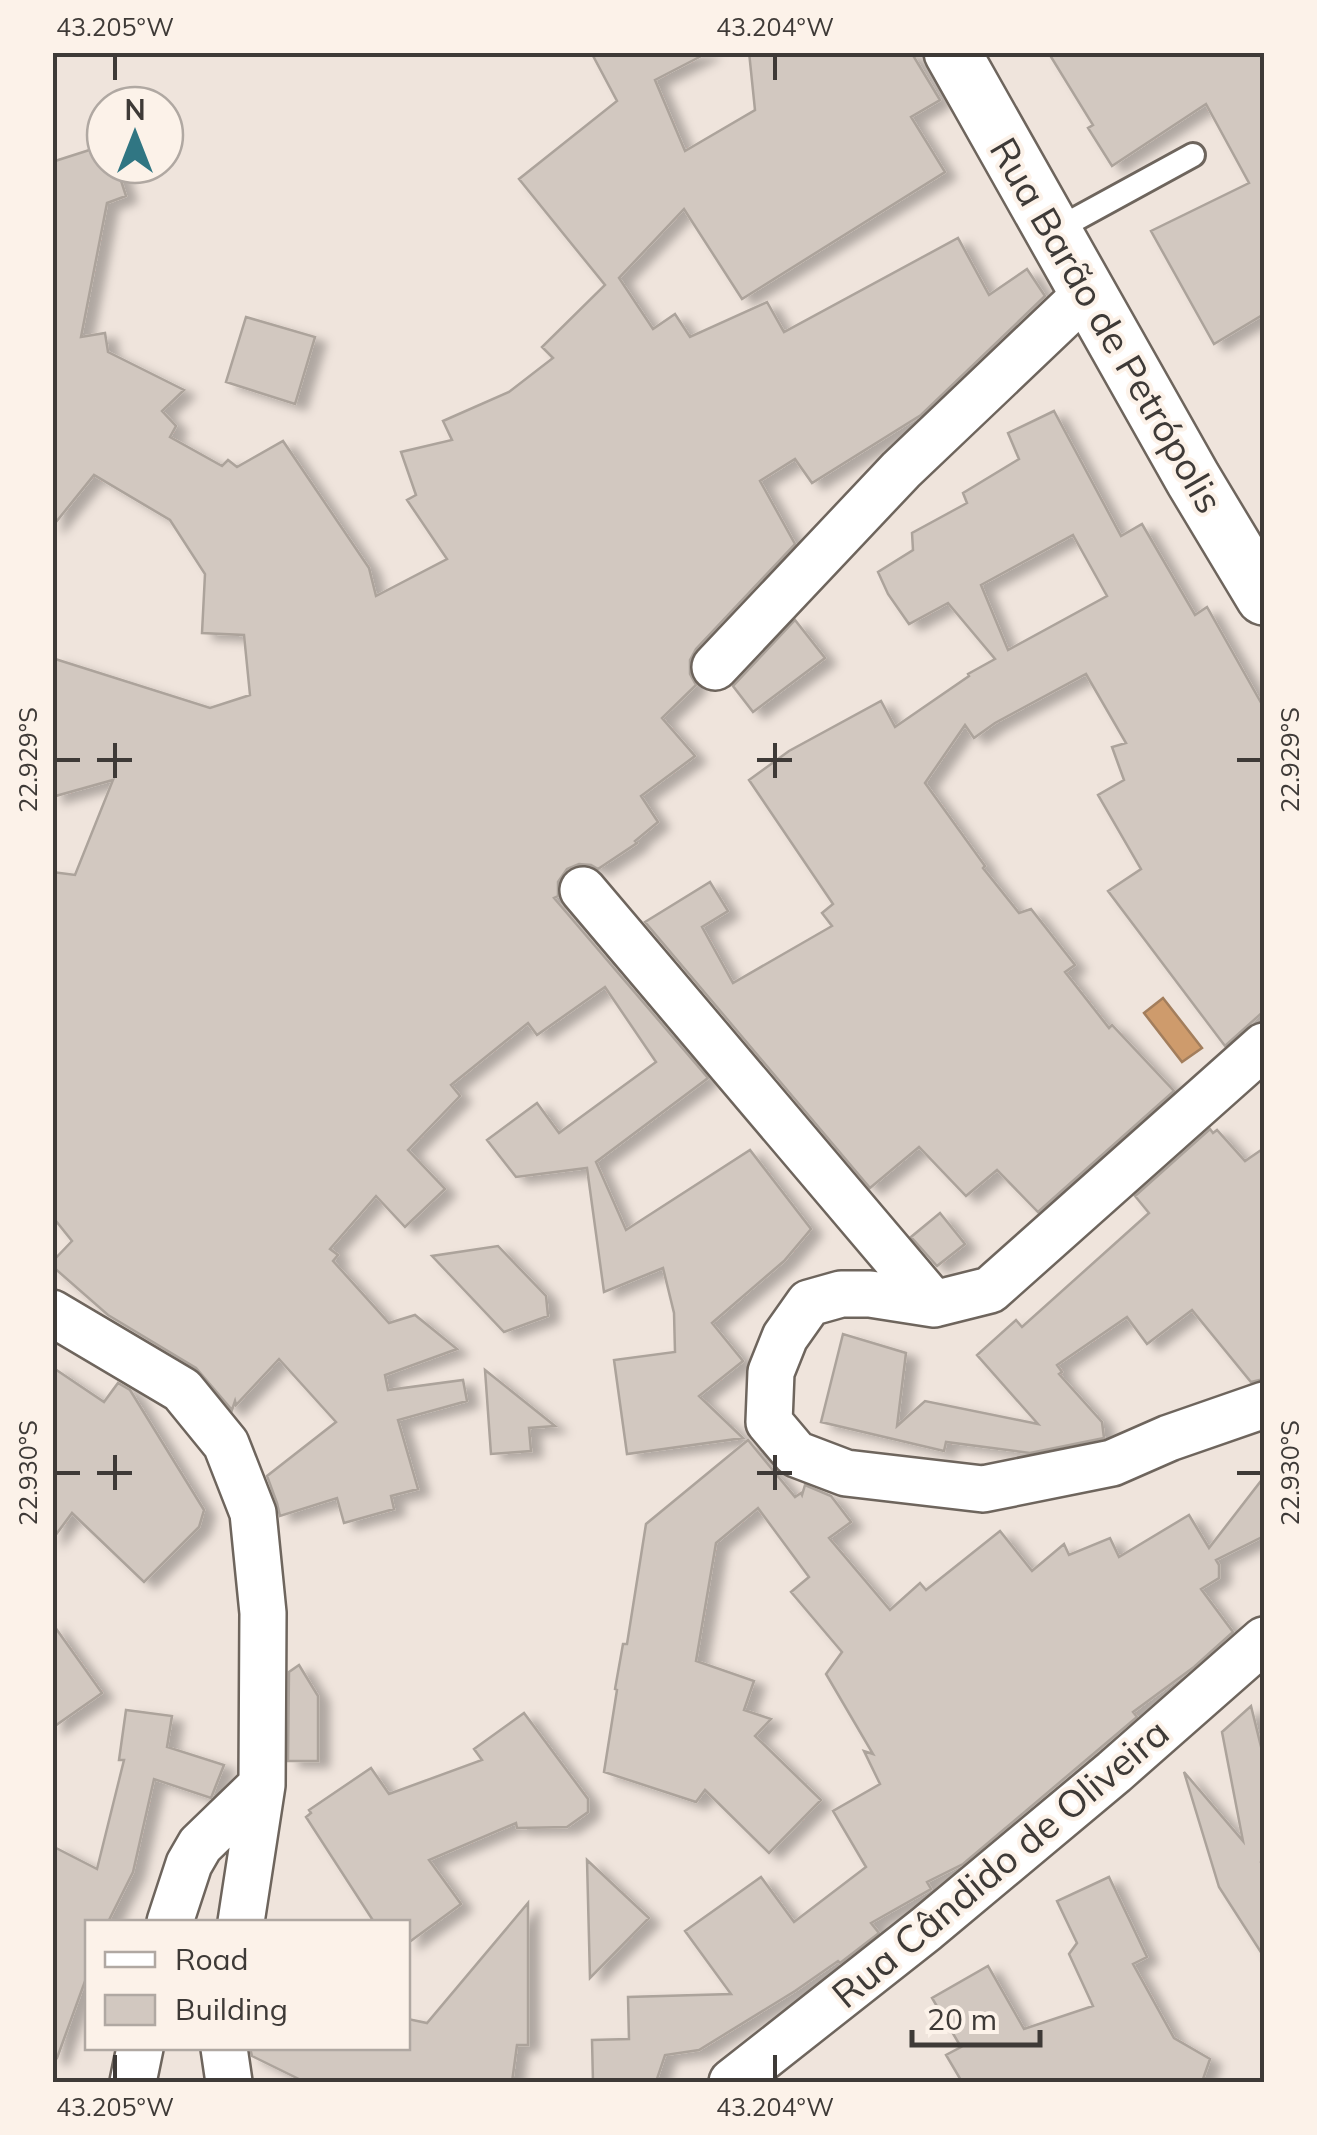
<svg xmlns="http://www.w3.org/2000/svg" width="1317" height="2135" font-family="Mulish,sans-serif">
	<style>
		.water { fill: #ce9b6c; stroke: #a37e5c; stroke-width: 2.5 }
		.building { fill: #d2c8c0; stroke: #aca39b; stroke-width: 2.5; fill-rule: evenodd; filter: url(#shadow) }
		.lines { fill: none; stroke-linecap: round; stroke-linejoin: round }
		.service-casing { stroke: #6e655d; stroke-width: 28 }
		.minor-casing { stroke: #6e655d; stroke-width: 50 }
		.tertiary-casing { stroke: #6e655d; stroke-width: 60 }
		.service { stroke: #fff; stroke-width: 22 }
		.minor { stroke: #fff; stroke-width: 45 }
		.tertiary { stroke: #fff; stroke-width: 55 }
		.ticks { fill: none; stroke: #3e3a37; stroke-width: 4 }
		.labels { text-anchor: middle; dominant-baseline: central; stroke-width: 8; stroke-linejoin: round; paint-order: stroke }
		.street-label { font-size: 38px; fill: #3e3a37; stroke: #fcf2e9 }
		.neatline { fill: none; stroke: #3e3a37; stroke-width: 4 }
		.ticks-label { font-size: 25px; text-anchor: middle; fill: #3e3a37 }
	</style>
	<defs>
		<filter id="shadow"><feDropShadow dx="11" dy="6" stdDeviation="5" flood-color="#0004"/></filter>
	</defs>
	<rect width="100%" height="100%" fill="#efe4dc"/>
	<path class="water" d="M1163,998L1202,1048L1182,1062L1144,1013Z"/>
	<path class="building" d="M591,52H709L655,80L685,151L755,110L749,52H911L940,100L911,117L945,172L742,299L684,209L619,278L653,329L675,314L690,337L767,302L784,332L958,238L989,295L1027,269L1045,296L921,415L812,483L795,459L760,481L795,544L696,649L690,660V674L696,685L662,718L695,756L641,796L658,822L635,841L637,843L598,869L591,865L579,864L567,869L558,882V896L554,898L708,1078L596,1162L626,1230L750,1150L811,1229L784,1261L712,1323L743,1361L699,1396L743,1438L627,1454L614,1360L675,1352L674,1313L663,1268L604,1292L587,1168L516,1177L487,1140L537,1103L559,1133L656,1062L605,987L537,1035L528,1023L451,1085L460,1096L408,1150L445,1189L405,1227L376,1196L330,1249L338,1255L333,1261L389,1323L415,1315L457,1349L385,1375L388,1390L463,1380L467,1401L398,1420L418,1489L391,1496L394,1509L344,1523L337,1498L280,1516L277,1503L267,1476L336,1422L279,1359L236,1405L235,1401L232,1410L196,1368L108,1315L52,1266V1262L72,1241L52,1216V872L75,875L113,780L52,797V658L210,708L250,695L244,635L202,633L205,574L170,520L94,475L52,527V162L105,145V165H116L126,196L107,203L81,337L105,333L108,352L184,390L162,411L176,426L170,437L222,466L228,460L237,467L283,441L369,568L376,596L447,559L407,500L416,495L401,452L452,440L443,421L509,392L553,358L542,347L605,285L519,179L617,101Z
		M1048,52H1264V314L1214,344L1151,231L1249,183L1206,104L1112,166L1088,128L1093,125Z
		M246,317L315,337L295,404L226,382Z
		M1054,411L1121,536L1142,524L1195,615L1207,607L1264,708V1011L1225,1046L1108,891L1141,869L1098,795L1124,780L1112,747L1126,743L1086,674L995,723L974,738L965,725L925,783L985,866L983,868L1019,913L1031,909L1075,965L1065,972L1109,1028L1112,1025L1174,1091L1038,1212L997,1170L966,1196L919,1147L870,1188L645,922L710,882L728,911L702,927L733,983L832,926L822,913L833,904L749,780L789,751L881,701L895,727L969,676L968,674L995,659L948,603L909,624L888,594L878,572L913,550L912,533L967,503L963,493L1019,459L1008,433ZM1073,535L1107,596L1008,650L981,585Z
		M795,620L825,658L753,712L733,686Z
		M1210,1129L1213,1133L1217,1130L1245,1161L1264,1148V1379L1251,1382L1192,1310L1147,1344L1127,1317L1057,1365L1062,1372L1059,1374L1102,1422L1104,1438L1030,1453L946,1442L944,1451L821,1422L843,1334L906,1353L897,1426L925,1401L1038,1424L977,1355L1016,1320L1022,1327L1149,1213L1135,1196Z
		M940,1213L965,1244L937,1266L911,1237Z
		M498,1246L546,1296L548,1316L504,1332L432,1256Z
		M52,1367L104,1402L118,1383L130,1390L204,1510L199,1527L144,1582L72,1513L52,1540Z
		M485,1370L555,1426L529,1428L531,1451L491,1454Z
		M748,1440L795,1497L801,1493L802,1495L805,1485L831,1496L851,1522L829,1538L890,1610L920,1583L926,1590L1000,1531L1032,1571L1064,1544L1069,1555L1110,1538L1119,1557L1189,1515L1209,1548L1264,1477V1536L1216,1560L1219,1565V1578L1201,1589L1233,1632L1194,1667L1133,1712L1137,1717L963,1864L927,1882L931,1889L871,1923L879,1933L840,1963L838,1961L795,1991L699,2050L665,2055L656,2082H593L592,2040L629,2039L628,1997L731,1994L685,1931L761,1877L794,1922L866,1867L833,1811L880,1784L864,1751L873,1754L826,1674L842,1652L791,1592L809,1577L758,1508L716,1543L696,1661L754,1681L744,1710L771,1719L755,1736L821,1800L769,1853L705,1790L696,1802L604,1772L617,1690L615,1689L623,1644H627L646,1524Z
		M52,1623L102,1693L52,1728Z
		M299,1665L318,1696V1761H288L289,1672Z
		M1251,1706L1264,1759V1863H1262L1264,1865V1957L1219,1887L1184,1772L1243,1841L1222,1732Z
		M126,1710L172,1716L167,1747L224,1765L211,1798L154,1779L133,1872L108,1922H88V1973L57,2058L52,2057V1846L97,1869L124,1760H119Z
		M524,1713L588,1799V1812L567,1827L517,1828L516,1823L429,1860L461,1904L408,1943V1922H374L306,1817L311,1813L309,1810L371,1768L389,1794L482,1760L474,1749Z
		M587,1860L649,1918L590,1978Z
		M1109,1877L1147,1957L1133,1964L1174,2038L1210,2059L1202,2082H962L946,2055L961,2047L932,1998L988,1966L1024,2029L1093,2006L1069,1954L1077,1943L1057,1901Z
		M528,1903V2045H517L512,2082H305L252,2056L250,2048H408V2019L427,2023Z"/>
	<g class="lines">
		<g class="service-casing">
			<path id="service" d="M1054,231L1193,155"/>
		</g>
		<g class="minor-casing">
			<path id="minor" d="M715,667L901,470L1089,291
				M583,890L934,1304
				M1264,1046L990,1290L934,1304L870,1294H841L809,1303L785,1337L771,1372L769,1422L796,1454L846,1473L983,1489L1112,1463L1169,1438L1264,1405
				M52,1313L182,1390L226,1444L253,1513L263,1613L262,1785L241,1922
				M170,1922L189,1864L200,1845L262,1785
				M224,2048L229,2082
				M133,2082L140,2048
				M732,2082L926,1929L1114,1772L1264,1640"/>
		</g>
		<g class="tertiary-casing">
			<path id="tertiary" d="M952,52L1193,479L1264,597"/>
		</g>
		<use href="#service" class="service"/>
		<use href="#minor" class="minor"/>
		<use href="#tertiary" class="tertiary"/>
	</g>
	<path class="ticks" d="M115,55V80M775,55V80M115,743V778M775,743V778M55,760H80M97,760H132M757,760H792M1237,760H1262M115,1455V1490M775,1455V1490M55,1473H80M97,1473H132M757,1473H792M1237,1473H1262M115,2055V2080M775,2055V2080"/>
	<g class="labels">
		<g class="street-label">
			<text transform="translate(1107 325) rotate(60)">Rua Barão de Petrópolis</text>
			<text transform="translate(1000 1863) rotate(-40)">Rua Cândido de Oliveira</text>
		</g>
	</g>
	<rect width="1317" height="2135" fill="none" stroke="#fcf2e9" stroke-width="110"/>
	<rect x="85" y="1920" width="325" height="130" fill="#fcf2e9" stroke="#b0a8a2" stroke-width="2.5"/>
	<rect x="105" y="1952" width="50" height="15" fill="#ffffff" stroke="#b0a8a2" stroke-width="2.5"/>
	<text x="175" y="1970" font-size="30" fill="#3e3a37">Road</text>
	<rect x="105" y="1995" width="50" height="30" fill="#d2c8c0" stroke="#b0a8a2" stroke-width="2.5"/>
	<text x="175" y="2020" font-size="30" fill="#3e3a37">Building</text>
	<g transform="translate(135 135)"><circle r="48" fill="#fcf2e9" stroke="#b0a8a2" stroke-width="2.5"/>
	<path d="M0-8L18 38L0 25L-18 38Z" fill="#307683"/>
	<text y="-15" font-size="28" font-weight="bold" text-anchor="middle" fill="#3e3a37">N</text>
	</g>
	<path d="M912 2030v15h128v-15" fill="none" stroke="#3e3a37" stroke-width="5"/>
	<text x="927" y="2030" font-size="30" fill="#3e3a37" stroke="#fcf2e9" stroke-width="8" paint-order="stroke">20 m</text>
	<rect x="55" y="55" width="1207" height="2025" class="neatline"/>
	<g class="ticks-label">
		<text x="115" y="36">43.205°W</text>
		<text x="775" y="36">43.204°W</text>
		<text transform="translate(28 760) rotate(-90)" y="9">22.929°S</text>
		<text transform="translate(1290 760) rotate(-90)" y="9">22.929°S</text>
		<text transform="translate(28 1473) rotate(-90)" y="9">22.930°S</text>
		<text transform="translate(1290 1473) rotate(-90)" y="9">22.930°S</text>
		<text x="115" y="2116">43.205°W</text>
		<text x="775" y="2116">43.204°W</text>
	</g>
</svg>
